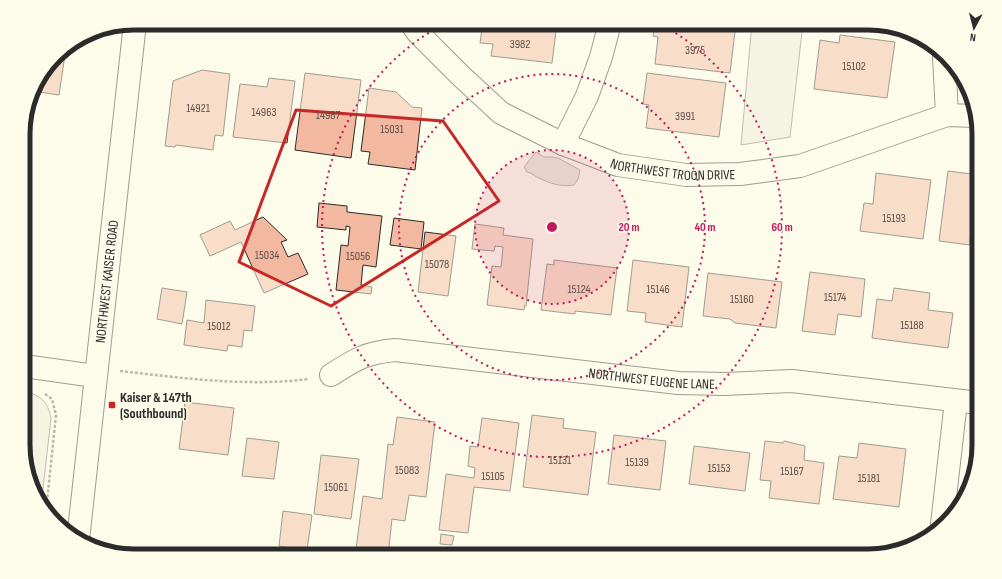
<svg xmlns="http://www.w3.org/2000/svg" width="1002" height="579" font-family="'Sofia Sans Condensed',sans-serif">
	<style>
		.green { fill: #ecebdb; stroke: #74746e }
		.water { fill: #d8d7c9; stroke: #74746e }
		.building { fill: #f2b8a0; stroke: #2b2b2b }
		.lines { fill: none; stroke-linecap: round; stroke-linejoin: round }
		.minor-casing { stroke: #2b2b2b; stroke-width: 24 }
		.major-casing { stroke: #2b2b2b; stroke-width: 24 }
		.path { stroke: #6a6964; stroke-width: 2.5; stroke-dasharray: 3 2; stroke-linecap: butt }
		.minor { stroke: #fdfbea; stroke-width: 22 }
		.major { stroke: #fdfbea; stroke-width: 22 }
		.marked { fill: none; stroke: #c62828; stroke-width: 3; stroke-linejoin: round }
		.ring { fill: none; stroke: #c2185b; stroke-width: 2; stroke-dasharray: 2 4 }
		.poi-dot { fill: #c62828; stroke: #fdfbea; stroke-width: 1.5 }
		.labels { text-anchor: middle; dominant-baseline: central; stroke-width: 3; stroke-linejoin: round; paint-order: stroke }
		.number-label { font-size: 12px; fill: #5d4e48 }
		.street-label { font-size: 14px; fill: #2b2b2b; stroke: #fdfbea }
		.poi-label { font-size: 14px; font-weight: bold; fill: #2b2b2b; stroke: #fdfbea; text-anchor: start }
		.rim { fill: none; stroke: #2b2b2b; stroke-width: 5 }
		.centre { fill: #c2185b; stroke: #fdfbea; stroke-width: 2 }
		.ring-label { font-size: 12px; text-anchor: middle; font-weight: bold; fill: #c2185b; stroke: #fdfbea; stroke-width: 3; stroke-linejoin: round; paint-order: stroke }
	</style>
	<rect width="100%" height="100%" fill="#fdfbea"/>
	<path class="green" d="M752,23H803L790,137L741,145Z
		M24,392C40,394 48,402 51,418L41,506L24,459Z"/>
	<path class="water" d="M536,152L544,157H553L560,159L580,170L578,179L574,185C561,187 552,184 541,179C535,177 533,173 527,172L524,167Z"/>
	<path class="building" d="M474,23H549L556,31L552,63L491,56L493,44L480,43L482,28L473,27Z
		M655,23H736L730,73L655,64L658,37L653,36Z
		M816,23H868L895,30V33Z
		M840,35L895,42L887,98L814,89L820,40L839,43Z
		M66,48L59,95L32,91L35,85L61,51Z
		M202,70L230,74L223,136L215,135L213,150L176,145L175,147L165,146L173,81Z
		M305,73L361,80L351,158L295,150Z
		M647,73L726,83L719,137L646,128L649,105L643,104Z
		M269,78L295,81L287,143L233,137L240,84L267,87Z
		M369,88L396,92L412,107L422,108L415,170L368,164L370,152L361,151Z
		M948,171L979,175V240L970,239V245L939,241Z
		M876,173L931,180L923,239L860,231L864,203L873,204Z
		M319,203L347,206V212L382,216L376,267L363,265L361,285L372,287L371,294L336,290L341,245L348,246L350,227L346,226V230L317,227Z
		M263,217L287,240L281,242L288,257L298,253L308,274L264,293L241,242L210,256L200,235L230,221L235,230Z
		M394,218L424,222L421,249L390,245Z
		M475,224L504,228L503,235L533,239L526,306L525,305L524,310L487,305L492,266L501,267L503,247L495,246L494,251L472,249Z
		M425,232L456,236L448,296L418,292Z
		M554,260L617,268L611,315L575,311V314L541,310L547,264L554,265Z
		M633,260L689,267L682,327L645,322L646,313L627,311Z
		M810,272L865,279L861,317L838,314L835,335L802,331Z
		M708,273L782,282L776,328L735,323L730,319L703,316Z
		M162,288L187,292L182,324L157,319Z
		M894,288L930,293L928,310L953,313L948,348L872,338L877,299L892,301Z
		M206,300L255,306L252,331L244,330L242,347L228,345L227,351L184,345L187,320L204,323Z
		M973,304L979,305V318L972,317Z
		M979,323V345H976Z
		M185,402L234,408L228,455L179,449Z
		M532,415L564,419L563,428L596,432L588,495L523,487Z
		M397,417L435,422L426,497L409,495L405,521L392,519L388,556H355L363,496L382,499L388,444L393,445Z
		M482,418L519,423L510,491L474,487L468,533L439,530L446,474L474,478L475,468L468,466L470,446L478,447Z
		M614,435L666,441L660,490L608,484Z
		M247,438L279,442L274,479L242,476Z
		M765,441L783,443L784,441L805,446L804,460L824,463L819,504L769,498L771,481L760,480Z
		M859,443L906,449L899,507L833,499L839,456L857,458Z
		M694,446L750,453L745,491L689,484Z
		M321,455L359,459L351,519L314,514Z
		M283,511L312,515L307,550L279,546Z
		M441,534L454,536L452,545L440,544Z"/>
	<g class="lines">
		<g class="minor-casing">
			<g id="minor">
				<path id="s1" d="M411,23L418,33L460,75L501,113L563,144L618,165L686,175L740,174L800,166L947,115L975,116"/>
				<path d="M944,57L947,115"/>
				<path d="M563,144L587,96L601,57L610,23"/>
				<path d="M24,366L95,376"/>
				<path id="s2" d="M331,375C356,359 365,353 395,350L678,383L725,384L792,381L979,403"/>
				<path d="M942,524L956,401"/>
			</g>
		</g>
		<g class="major-casing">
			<g id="major">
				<path id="s3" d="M78,540L135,23"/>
			</g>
		</g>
		<path class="path" d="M120,371C183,378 246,387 309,379
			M45,394L52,399L56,415L46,511"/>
		<use href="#minor" class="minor"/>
		<use href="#major" class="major"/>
	</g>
	<path d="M0 0H1002V579H0ZM296,110L443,121L499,201L331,306L239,262Z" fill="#fdfbea" fill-opacity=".55" fill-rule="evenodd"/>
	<path class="marked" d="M296,110L443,121L499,201L331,306L239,262Z"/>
	<circle cx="552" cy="227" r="77" fill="#c2185b" fill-opacity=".12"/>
	<g class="ring">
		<circle cx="552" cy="227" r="77"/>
		<circle cx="552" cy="227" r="153"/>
		<path d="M660 24A230 230 0 1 1 444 24"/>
	</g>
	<rect class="poi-dot" x="108" y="401" width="8" height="8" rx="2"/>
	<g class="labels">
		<g class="number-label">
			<text x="520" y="44">3982</text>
			<text x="695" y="50">3975</text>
			<text x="854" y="66">15102</text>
			<text x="198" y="108">14921</text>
			<text x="264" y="112">14963</text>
			<text x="328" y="115">14987</text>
			<text x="685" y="116">3991</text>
			<text x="392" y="129">15031</text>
			<text x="894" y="218">15193</text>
			<text x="267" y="255">15034</text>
			<text x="358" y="256">15056</text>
			<text x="437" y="264">15078</text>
			<text x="579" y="289">15124</text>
			<text x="658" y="289">15146</text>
			<text x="835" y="297">15174</text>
			<text x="742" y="299">15160</text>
			<text x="912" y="325">15188</text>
			<text x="219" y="326">15012</text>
			<text x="560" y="460">15131</text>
			<text x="637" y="462">15139</text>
			<text x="719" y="468">15153</text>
			<text x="407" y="470">15083</text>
			<text x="792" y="471">15167</text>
			<text x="493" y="476">15105</text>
			<text x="869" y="478">15181</text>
			<text x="336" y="487">15061</text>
		</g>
		<g class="street-label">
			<text stroke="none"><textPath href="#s1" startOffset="311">NORTHWEST TROON DRIVE</textPath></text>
			<text stroke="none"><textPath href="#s3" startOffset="260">NORTHWEST KAISER ROAD</textPath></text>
			<text stroke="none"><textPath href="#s2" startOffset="328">NORTHWEST EUGENE LANE</textPath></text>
		</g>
		<g class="poi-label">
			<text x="120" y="397">Kaiser &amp; 147th<tspan x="120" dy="16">(Southbound)</tspan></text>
		</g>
	</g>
	<path d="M0 0H1002V579H0ZM134 30H868A104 104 0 0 1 972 134V445A104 104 0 0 1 868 549H134A104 104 0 0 1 30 445V134A104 104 0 0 1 134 30Z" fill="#fdfbea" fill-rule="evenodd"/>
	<path class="rim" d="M134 30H868A104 104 0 0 1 972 134V445A104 104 0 0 1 868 549H134A104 104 0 0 1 30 445V134A104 104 0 0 1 134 30Z"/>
	<circle cx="552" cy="227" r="6" class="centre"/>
	<g class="ring-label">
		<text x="629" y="231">20 m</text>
		<text x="705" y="231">40 m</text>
		<text x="782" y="231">60 m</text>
	</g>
	<g transform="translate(974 28) rotate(187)" stroke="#fdfbea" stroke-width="3" paint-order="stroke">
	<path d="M0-3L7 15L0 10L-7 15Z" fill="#2b2b2b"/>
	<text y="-6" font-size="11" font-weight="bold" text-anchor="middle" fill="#2b2b2b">N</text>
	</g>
</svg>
